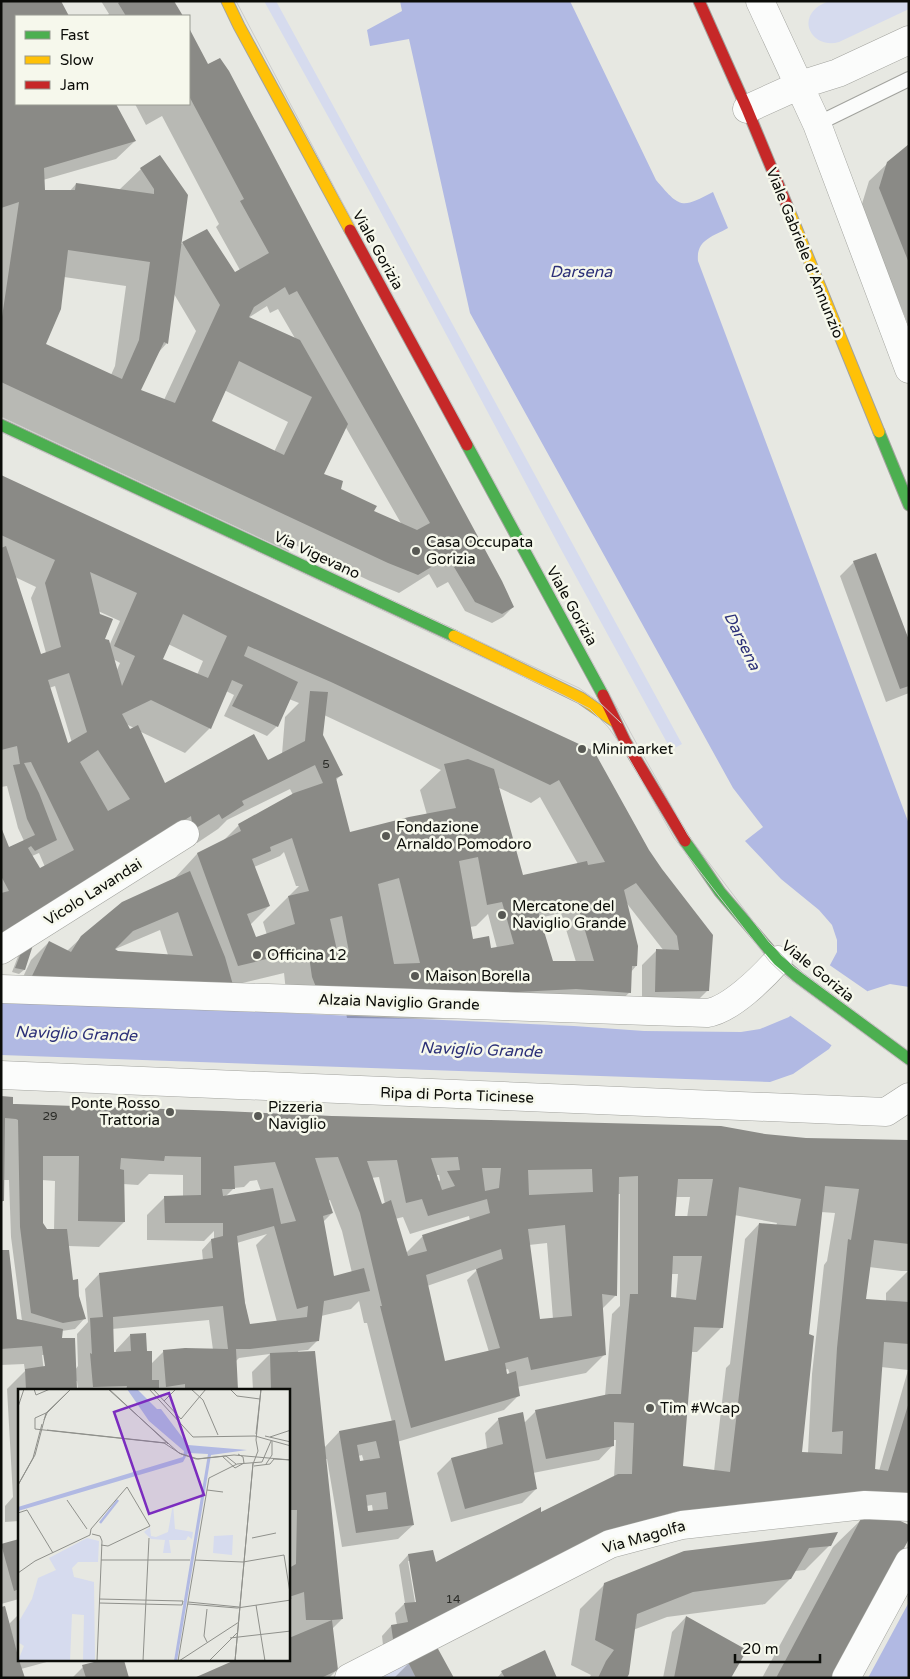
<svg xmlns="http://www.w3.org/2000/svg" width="910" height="1679" font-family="'Varela Round',sans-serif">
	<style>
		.green { fill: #d6dbee }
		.water { fill: #b1b9e3 }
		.pier { fill: #e7e8e2 }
		.shadow { fill: #0003; fill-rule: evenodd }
		.building { fill: #8a8a86; fill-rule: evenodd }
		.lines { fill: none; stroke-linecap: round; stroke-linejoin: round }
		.lane-casing { stroke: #a2a39e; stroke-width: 16 }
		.street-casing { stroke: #a2a39e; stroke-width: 29 }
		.fast-casing { stroke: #a2a39e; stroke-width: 13 }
		.slow-casing { stroke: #a2a39e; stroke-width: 13 }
		.jam-casing { stroke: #a2a39e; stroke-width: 13 }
		.lane { stroke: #fbfcfb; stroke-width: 14 }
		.street { stroke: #fbfcfb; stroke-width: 28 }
		.fast { stroke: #4caf50; stroke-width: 11 }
		.slow { stroke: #ffc107; stroke-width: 11 }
		.jam { stroke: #c62828; stroke-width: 11 }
		.tram { stroke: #cdcdcb; stroke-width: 1 }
		.poi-dot { fill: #585954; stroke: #f6f8ec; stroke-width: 2 }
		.labels { text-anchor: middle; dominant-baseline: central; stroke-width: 5; stroke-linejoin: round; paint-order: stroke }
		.number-label { font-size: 12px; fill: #2b2c28 }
		.street-label { font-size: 15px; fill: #0b0c08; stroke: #f6f8ec }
		.poi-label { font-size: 15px; fill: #0b0c08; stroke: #f6f8ec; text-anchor: start }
		.water-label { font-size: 16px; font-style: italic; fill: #2c3078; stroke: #f6f8ec }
		.inset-river { fill: none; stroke: #b1b9e3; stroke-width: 2.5 }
		.inset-road { fill: none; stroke: #8f908b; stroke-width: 1 }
		.view { fill: #7b2cbf; fill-opacity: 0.15; stroke: #7b2cbf; stroke-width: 2.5 }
		.inset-edge { fill: none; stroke: #0b0c08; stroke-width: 2.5 }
	</style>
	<rect width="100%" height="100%" fill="#e7e8e2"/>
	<path class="green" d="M264,1H276L682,744L671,750L563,553L370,192Z
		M829,1H909V9L839,42C817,49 798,26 815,9C819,5 825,3 829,1Z
		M408,1662L416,1678H380Z"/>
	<path class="water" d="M400,1H570L656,180C680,208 681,209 713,192L728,228C712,237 696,240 698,261L909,824V987L890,984L868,991L829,1049L793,1074L770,1082L1,1055V1000L574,1026L644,1031L741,1032L760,1029L789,1017L798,1007L830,965L837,952V940L832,925L819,910L781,879L745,841L763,827L733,788L470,313L409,39L370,46L367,30L402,11Z
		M909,1602V1678H868Z"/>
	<path class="pier" d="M828,964L870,993L865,998L834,1047L788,1014Z"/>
	<path class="shadow" d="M1,1L60,2L68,16H16V104H115L135,141L116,159L43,180V192H69L76,184L119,190L141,169L159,157L181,244L206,231L234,273L240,270L216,227L219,224L162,116L146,125L135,104H189V32L513,607L503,617L492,623L465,611L448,582L437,588L429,574L399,593L370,581L295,545L288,551L1,417ZM64,277L126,286L115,366L111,375L44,345ZM174,294L196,331L164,400L139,390L157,354L167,343ZM267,306L270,313L278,309L296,340L248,318ZM224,390L288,422L274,452L210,421ZM345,426L402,525L372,512L339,489L323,474Z
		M101,1H173L181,16H107L109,14Z
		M909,146V327L861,207L869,181L888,163Z
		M1,476L593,752L708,990L694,1004L642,1005V965L656,951H664L625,901L636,966L631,972L630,992L615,1006L432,1019L347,1018L345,1007L287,1001L284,973L230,986L15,994L31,960L49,942L67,951L82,937L173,880L197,854L223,841L239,825L293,795L290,789L227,820L218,829L197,843L194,838L1,946V830L8,848L24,841L18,828L7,786L1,787ZM15,577L36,587L31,598L46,653L40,655ZM98,611L120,621L109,646L103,639ZM168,644L203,661L197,675L161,660ZM113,659L120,663L117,670ZM55,686L72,743L67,745L49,688ZM226,691L234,695L224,716L267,736L277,726L289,699L299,703L285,717L282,754L268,761L164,785L139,731L185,753L210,728ZM324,715L441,770L420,790L427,815L349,834L335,781L341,775L322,735ZM126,724L134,728L129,731ZM497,787L531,803L540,797L578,864L522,878ZM284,852L296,886H299L263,922L267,935L255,939L250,925L269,906L254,867L280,856ZM39,853L45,867L39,870L32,856ZM561,913L576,962H552L539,918ZM488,914L497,948L489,950L472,940L470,927L476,926ZM160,930L168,955L117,952L113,950Z
		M854,562L909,644V693L886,702L840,576Z
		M22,946H32L24,970L19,974L12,972Z
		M1,1097L11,1105L466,1121L764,1135L806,1140L909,1142V1507L654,1530L384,1654L382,1636L391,1626L397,1625L395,1613L405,1603L399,1565L408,1555L432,1551L434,1565L614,1478L616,1440H613V1445L599,1460L533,1473L536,1489L522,1503L451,1522L437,1473L451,1459L487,1449L485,1433L499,1419L524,1423L536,1411L605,1396L612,1314L620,1306V1194H617L616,1295L601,1310L604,1355L586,1373L517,1387L518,1396L504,1410L397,1442L413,1525L398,1539L342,1547L327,1459H325L342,1619L332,1629L337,1670L329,1678H197L289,1660V1390H253L252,1372L270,1354L239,1358L235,1362L236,1390H78L77,1381H75L76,1390H19V1521L5,1522V1506L13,1497L7,1389L25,1371L24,1364L1,1365V1251L12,1322L22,1321L11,1237L9,1180H3V1201L1,1203ZM149,1174L183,1175V1197H165L147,1215V1240L204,1241L214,1231V1239L211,1240L202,1250L203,1261L99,1274L85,1289L88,1322L77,1334L78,1366L75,1370L60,1339L62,1331L75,1329L84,1319L72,1281L68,1246L99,1247L124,1222L123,1184L138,1185ZM435,1175H439L440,1180L438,1183ZM379,1177L385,1204L381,1206L371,1178ZM42,1180L55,1181L54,1230H46L42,1224ZM257,1180L261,1191L225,1197L234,1188L244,1187L250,1181ZM675,1197H690L687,1218H673ZM330,1200L342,1231L352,1273L333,1278L323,1222L332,1213L328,1201ZM821,1212L835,1213L827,1261L824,1265L812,1374L808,1453H801L808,1335ZM734,1215L777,1223L776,1226L759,1224L745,1239L730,1364L726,1368L714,1471L681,1467L691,1352H697L722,1327ZM469,1216L470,1221L422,1237L406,1253L395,1219L403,1217L410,1234ZM267,1234L256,1245L277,1322L249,1326L237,1257V1243ZM547,1243L553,1319L539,1320L529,1245ZM869,1267L901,1271H908L886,1293V1302L865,1300ZM479,1268L467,1280L489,1352L444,1363L427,1286ZM670,1274H678L676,1298H669ZM359,1301L364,1323H367L392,1422L339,1432L324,1448L298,1351L308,1350L318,1340L321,1316L351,1309ZM209,1320L213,1350L164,1351L151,1364L146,1353L130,1335L116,1350V1353H113L112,1329ZM42,1355H45L47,1372H44ZM881,1367L908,1370L879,1471L873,1470ZM508,1369L510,1375L506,1376L504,1370ZM362,1455L364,1462L359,1463L358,1456ZM372,1505L373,1512L367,1513L366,1506ZM408,1561H410L418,1608H416Z
		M864,1517L832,1678H762L833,1547Z
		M19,1541V1599L1,1604V1546Z
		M830,1545L805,1570L795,1571L790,1579L765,1604L667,1617L633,1630L625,1678H589L591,1675L571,1665L580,1609L605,1584L685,1553Z
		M19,1614V1660H54L21,1669L9,1624Z
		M686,1617L729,1678H663L672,1632Z
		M409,1663L452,1678H394Z
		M83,1667L128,1678H72Z
		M502,1672L557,1678H497Z"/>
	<path class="building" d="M1,1H61L69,16H16V104H116L136,141L44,168L45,190H75L76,183L154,194V189L140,168L160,155L188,195L168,344L164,342L141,390L175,403L220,305L182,242L207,229L235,272L269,253L240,201L244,199L189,96V28L208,64L220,58L229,71L361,321L502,581L514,607L502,614L475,602L448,557L418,575L388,563L1,382V324L19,202L1,208ZM68,250L150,262L139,340L122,379L46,344L61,309ZM285,287L289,295L297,291L430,523L417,530L374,511L377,506L341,489L343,481L324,474L348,424L300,340L249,317L254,307ZM239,361L312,397L284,455L212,421Z
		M121,1H174L183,16H126L118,3Z
		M909,144V263L879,188L887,162Z
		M1,475L594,751L649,850L662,869L713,935L709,991L655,992L656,949L679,950L677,936L636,883L624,890L638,946L637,966H632L631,993L576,989L458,995L318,992L312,977L308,949L238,966L197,853L241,831L238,824L294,793L323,783L315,765L242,801L244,805L222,819L219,814L193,830L191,816L1,935V893L9,891L1,876V827L9,847L35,835L27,819L13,765L20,764L17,746L1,750V548L6,546L41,654L61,647L45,583L55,560L1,535ZM90,572L137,593L114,646L135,656L122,686L109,640L105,639L113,619L100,614ZM183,614L227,636L208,678L163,659ZM248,646L331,682L550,785L559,780L605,862L588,865L587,861L523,875L494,769L468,759L444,764L456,808L409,817L350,832L336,778L343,775L323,735L328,692L310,691L305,741L268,760L254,734L165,783L138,725L130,729L122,714L151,700L211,729L232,680L243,685L232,706L278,727L298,682L244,656ZM69,673L87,732L68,743L48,680ZM98,750L130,799L108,811L80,762ZM31,762L74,850L40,868L28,848L31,846L35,851L57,840L39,793L24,763ZM292,838L309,891L288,896L295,924L256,937L247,914L270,906L252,859L271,851L270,847ZM478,857L487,905L502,902L514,944L491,948L489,936L473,939L459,861ZM399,878L420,963L394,964L378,884ZM576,900L594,961H553L537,908ZM342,916L349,952L338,955L330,919Z
		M876,553L909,640V686L900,689L853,561Z
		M190,871L225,957L233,985L66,981L32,976L49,941L71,952L81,936L122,902ZM178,912L193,956L118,951L115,949L133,931Z
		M26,940L33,945L25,970L15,968Z
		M1,1096L13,1097V1104H16L223,1111L332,1116L721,1126L765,1134L806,1138L909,1140V1244L874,1240L866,1299L909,1302V1344L884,1342L875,1469L888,1471L909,1402V1494L798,1498L674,1512L625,1528L394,1646L391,1625L408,1622L404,1603L416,1602L408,1554L433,1550L436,1562L541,1507V1512L618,1474H632L634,1423L614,1422V1446L546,1459L535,1410L609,1394H621L630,1294H638V1176L619,1177L617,1296L602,1294L606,1355L531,1370L528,1357L505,1363L507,1374L516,1371L520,1396L411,1428L380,1306H382L360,1213L338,1157L315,1158L333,1213L323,1216L334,1276L364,1268L370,1291L324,1301L319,1341L250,1349H236L238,1390H185V1384L166,1387L163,1350L185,1348L228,1349L223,1306L113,1317L114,1352L131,1351L130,1334L146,1333L147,1351H152V1380H159V1390H126L127,1386L93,1387L90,1353L92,1354L90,1318L103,1317L99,1273L213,1258L211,1239L223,1236V1223H165L164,1196L201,1195V1157L165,1156L164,1161L121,1158L120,1169L124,1170L125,1222L78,1221L79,1156H43V1223L47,1229H67L73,1280L78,1279L79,1296L86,1319L63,1323L31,1313L20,1227L18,1120L16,1119L5,1118L4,1201H1ZM458,1157L460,1170L447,1171L455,1186L442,1190L431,1158ZM397,1160L406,1203L422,1199L428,1216L487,1199L490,1213L422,1235L427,1251L408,1256L391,1200L382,1204L367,1161ZM275,1162L296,1221L281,1224L273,1188L223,1196L222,1189H235L234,1166ZM482,1168H501L499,1188L485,1191ZM592,1169L593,1192L529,1195L528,1170ZM678,1179H713L707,1216H675ZM825,1186L859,1189L851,1240L848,1239L837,1348L832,1432L843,1431L842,1454L802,1452L814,1336L809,1334ZM739,1187L801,1199L796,1226L759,1223L730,1472L683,1466L694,1327L723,1328ZM565,1225L572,1316L540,1319L528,1229ZM274,1226L297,1309L308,1306L307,1317L250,1324L245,1303L237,1236ZM501,1249L503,1259L476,1269L500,1348L445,1361L426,1275ZM673,1256H702L696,1300L671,1297Z
		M1,1250H9L17,1319L63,1329L62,1338H75L77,1390H26L25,1369L45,1366L42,1346L1,1349Z
		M315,1351L343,1619L332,1620L338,1670L321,1678H194L235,1660H289V1638L332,1620H306L304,1592L289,1597V1568L296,1564L297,1510H289V1390H271L270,1353Z
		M523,1412L537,1489L465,1509L451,1458L503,1444L498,1418Z
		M395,1420L414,1525L356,1533L339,1431ZM376,1441L380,1458L360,1461L357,1445ZM386,1492L388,1509L368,1511L366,1495Z
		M863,1515L890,1516L909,1525V1539L833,1678H776Z
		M838,1532L831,1546L809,1548L791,1579L693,1592L637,1614L629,1674L627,1678H598L606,1661L614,1650L595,1640L604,1583L684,1551Z
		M19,1539V1589L14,1591L1,1544Z
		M5,1606L19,1660L25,1678H1V1607Z
		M686,1616L747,1650L731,1678H674Z
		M437,1647L454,1678H416L408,1662Z
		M545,1650L557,1678H505L501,1671Z
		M102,1660H124L129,1678H86L82,1665Z"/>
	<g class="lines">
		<g class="lane-casing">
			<path id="lane" d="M817,124L909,79"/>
		</g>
		<g class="street-casing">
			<path id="street" d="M760,1L817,124L909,369
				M747,109L800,85L838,73L909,40
				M1,950L185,834
				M1,989L707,1013C730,1010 762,978 778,960
				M1,1075L886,1112L909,1097
				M349,1678L610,1544L682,1525L865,1505L909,1507
				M846,1678L909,1562"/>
		</g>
		<g class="fast-casing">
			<path id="fast" d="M1,425L454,636
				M879,432L909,505
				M467,445L603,695
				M685,841L720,892L778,960L798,977L909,1059"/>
		</g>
		<g class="slow-casing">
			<path id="slow" d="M227,1L239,26L350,230
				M788,208L879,432
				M454,636L581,698L614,721"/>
		</g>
		<g class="jam-casing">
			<path id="jam" d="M699,1L747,109L788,208
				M350,230L467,445
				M603,695L625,741L685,841"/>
		</g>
		<use href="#lane" class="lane"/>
		<use href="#street" class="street"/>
		<use href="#fast" class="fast"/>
		<use href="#slow" class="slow"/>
		<use href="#jam" class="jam"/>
		<path class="tram" d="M236,1L340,198L633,737L688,835L769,942L793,966L909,1051
			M1,417L579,688L599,702L621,723
			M1,432L563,695L590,709L608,727L623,748L674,838L770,962L785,976L909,1067"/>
	</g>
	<g class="poi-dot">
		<circle cx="416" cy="551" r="5"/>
		<circle cx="582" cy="749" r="5"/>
		<circle cx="386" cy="836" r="5"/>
		<circle cx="502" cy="915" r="5"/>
		<circle cx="257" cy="955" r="5"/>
		<circle cx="415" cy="976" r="5"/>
		<circle cx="170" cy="1112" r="5"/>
		<circle cx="258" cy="1116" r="5"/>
		<circle cx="650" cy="1408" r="5"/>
	</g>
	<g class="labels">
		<g class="number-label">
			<text x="326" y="764">5</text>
			<text x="50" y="1116">29</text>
			<text x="453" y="1599">14</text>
		</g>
		<g class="street-label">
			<text transform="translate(378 250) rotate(61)">Viale Gorizia</text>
			<text transform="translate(805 253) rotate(68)">Viale Gabriele d'Annunzio</text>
			<text transform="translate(317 555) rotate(25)">Via Vigevano</text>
			<text transform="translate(572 606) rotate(61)">Viale Gorizia</text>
			<text transform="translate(93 892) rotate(-32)">Vicolo Lavandai</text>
			<text transform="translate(818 971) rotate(39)">Viale Gorizia</text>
			<text transform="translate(399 1002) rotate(2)">Alzaia Naviglio Grande</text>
			<text transform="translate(457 1095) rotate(2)">Ripa di Porta Ticinese</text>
			<text transform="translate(644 1537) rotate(-16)">Via Magolfa</text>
		</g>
		<g class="poi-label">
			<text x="426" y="542">Casa Occupata<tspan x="426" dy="17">Gorizia</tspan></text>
			<text x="592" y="749">Minimarket</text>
			<text x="396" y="827">Fondazione<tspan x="396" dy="17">Arnaldo Pomodoro</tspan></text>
			<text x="512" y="906">Mercatone del<tspan x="512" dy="17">Naviglio Grande</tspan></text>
			<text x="267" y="955">Officina 12</text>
			<text x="425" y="976">Maison Borella</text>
			<text x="160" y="1103" text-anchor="end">Ponte Rosso<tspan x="160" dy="17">Trattoria</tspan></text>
			<text x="268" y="1107">Pizzeria<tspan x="268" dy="17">Naviglio</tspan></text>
			<text x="660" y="1408">Tim #Wcap</text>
		</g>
		<g class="water-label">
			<text x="581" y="272">Darsena</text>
			<text transform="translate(742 641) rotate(64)">Darsena</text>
			<text transform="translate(76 1034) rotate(2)">Naviglio Grande</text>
			<text transform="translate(481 1050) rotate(2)">Naviglio Grande</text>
		</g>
	</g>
	<g transform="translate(18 1389)">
		<rect width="272" height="272" fill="#e7e8e2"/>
		<path d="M155,115L157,140L175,143L174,150L170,147L168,151H151L153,164H145L147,151L133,150L126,143L132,138L133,147L138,148L150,143ZM215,146L214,166L195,164L196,147ZM69,149L81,152L80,173H60L54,179L56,188L76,193L77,272H65L66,226L54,225L52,272H0L6,257L0,253V234L14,210L20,189L38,181L31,169Z" fill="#d6dbee"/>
		<path d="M109,0H119L139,20H143L170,56L229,61L193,66L159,272H156L190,65L170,64L165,73L0,122V118L165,68L166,62L131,32Z" fill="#b1b9e3"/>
		<path class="inset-river" d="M82,134L100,111"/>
		<path class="inset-road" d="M16,0L18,6L32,0M90,0L161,64L180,70L208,67L218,75M91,0L150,55M131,0L175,48L237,47L273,57M135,0L163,30L188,0M173,0L185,11L200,46M212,0L219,7L242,10M146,12L158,0M0,18L6,0M28,24L17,29V40L146,54L163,65L178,70L216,66L273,71M26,31L29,24L53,0M29,41L148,54M238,45L243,0M247,47L273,53M252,48L273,41M204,67L217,79L226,74L225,68L220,65M248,75L254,66V52M236,77L252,75L256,70L273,71M0,96L17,66L28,24L53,0M0,96L15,69L24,35M189,101L205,103M49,111L69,140M0,124L9,121L35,164M73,140L109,98L132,137L90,157L83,156M74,145L82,147L84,152L79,272M234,149L258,144M83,171H172M177,171L225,173L266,166L273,210M0,184L17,172L72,146L73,140M170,213L221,218M81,214L164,216L165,212L81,210M170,215L219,219L273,211M238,216L247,272M212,249L273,242M189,253L186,247L189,220M125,272L131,149M160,272L191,89L219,75L244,73L253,52M161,272L221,233M191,272L220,243M217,272L235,74M217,272L235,75L240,62L238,51L243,0"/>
		<path class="view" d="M151,4L186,106L131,125L96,23Z"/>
		<rect width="272" height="272" class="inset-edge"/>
	</g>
	<rect width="910" height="1679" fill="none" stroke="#0b0c08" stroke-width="5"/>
	<rect x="15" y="15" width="175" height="90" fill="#f6f8ec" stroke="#989a91"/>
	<rect x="25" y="31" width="25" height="8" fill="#4caf50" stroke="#989a91"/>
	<text x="60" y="40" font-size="15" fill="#0b0c08">Fast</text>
	<rect x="25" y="56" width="25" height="8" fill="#ffc107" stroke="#989a91"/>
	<text x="60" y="65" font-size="15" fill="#0b0c08">Slow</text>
	<rect x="25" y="81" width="25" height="8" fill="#c62828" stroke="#989a91"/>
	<text x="60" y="90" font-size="15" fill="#0b0c08">Jam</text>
	<path d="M735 1654v8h85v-8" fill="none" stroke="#0b0c08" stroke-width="2.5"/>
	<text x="742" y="1654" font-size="15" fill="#0b0c08" stroke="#f6f8ec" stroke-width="4" paint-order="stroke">20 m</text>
</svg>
